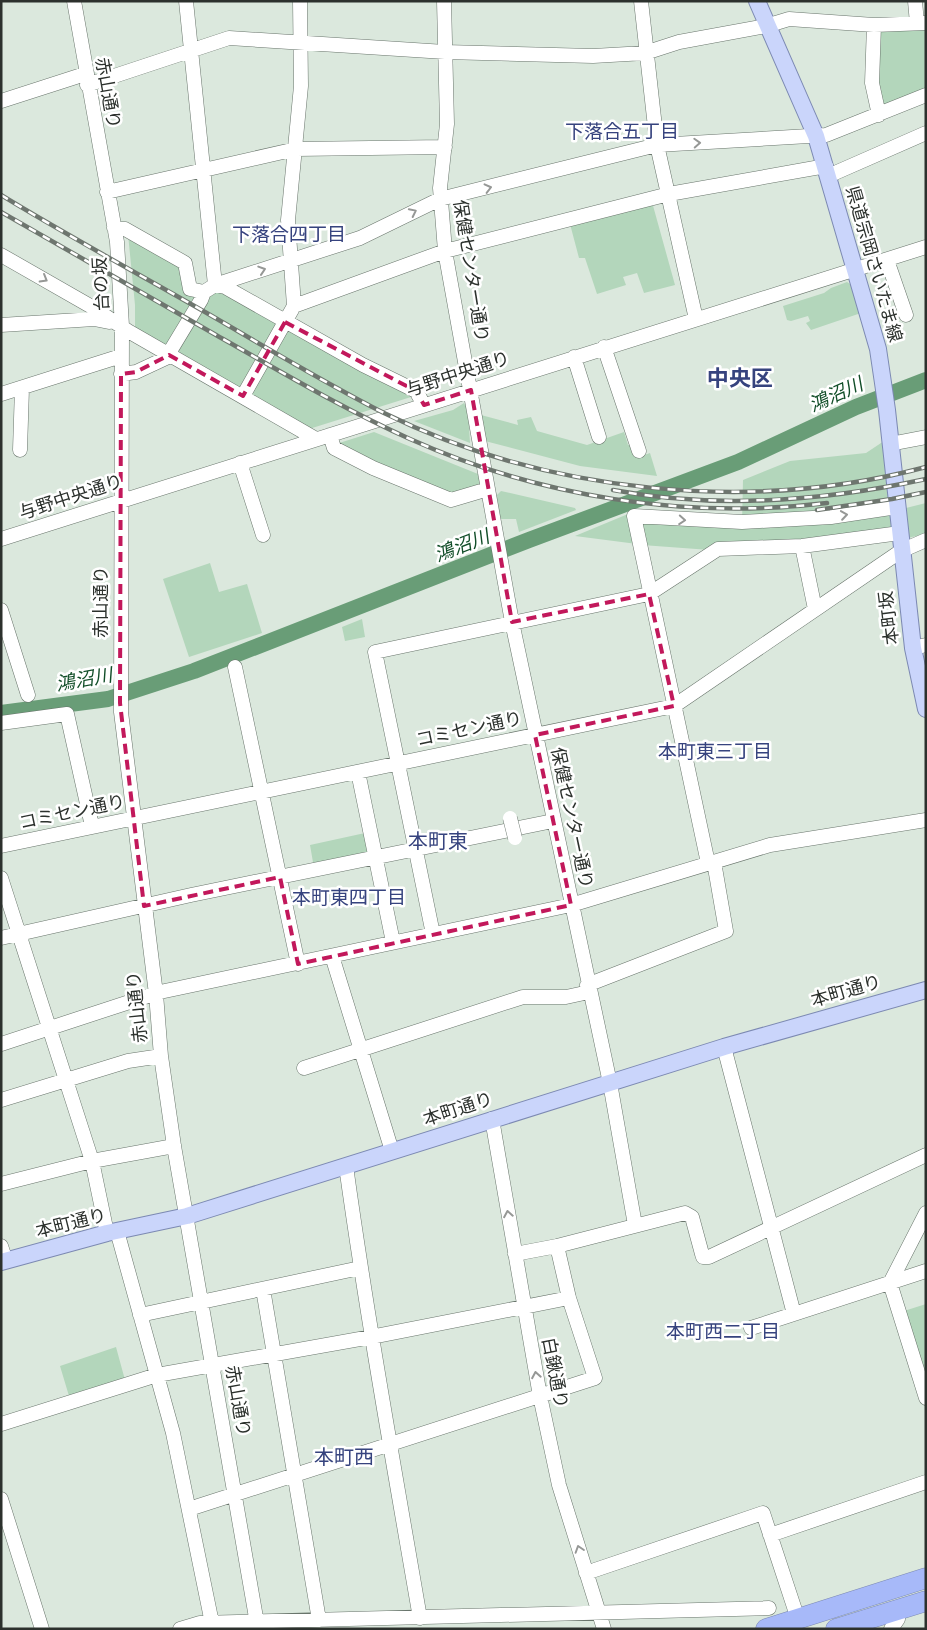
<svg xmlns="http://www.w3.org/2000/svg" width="927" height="1630" font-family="Signika,'Noto Sans JP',sans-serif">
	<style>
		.green { fill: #b3d6bb }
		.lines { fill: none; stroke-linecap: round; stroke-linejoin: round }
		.river { stroke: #699d77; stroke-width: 16 }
		.minor-casing { stroke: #69756c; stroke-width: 15 }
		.major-casing { stroke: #7c89b2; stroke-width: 18 }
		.highway-casing { stroke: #7c89b2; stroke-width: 21 }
		.minor { stroke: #fff; stroke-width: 14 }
		.major { stroke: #cad5fb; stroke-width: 16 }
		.highway { stroke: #a7b9f9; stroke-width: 20 }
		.rail-casing { stroke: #6e766f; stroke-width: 4.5 }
		.rail { stroke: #fff; stroke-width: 2.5; stroke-dasharray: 8; stroke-linecap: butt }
		.minor-bridge-casing { stroke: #69756c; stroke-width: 15; stroke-linecap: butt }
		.minor-bridge { stroke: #fff; stroke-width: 14 }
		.oneway { stroke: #969896 }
		.marked { fill: none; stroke: #c2185b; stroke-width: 4; stroke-dasharray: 10 6; stroke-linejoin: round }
		.labels { text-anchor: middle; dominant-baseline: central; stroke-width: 5; stroke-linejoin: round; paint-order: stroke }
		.street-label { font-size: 18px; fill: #2c312d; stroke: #fff }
		.neighbourhood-label { font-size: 19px; fill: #36437e; stroke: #fff }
		.water-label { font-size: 19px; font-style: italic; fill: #114e28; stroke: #fff }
		.quarter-label { font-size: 20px; fill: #36437e; stroke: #fff }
		.district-label { font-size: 22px; font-weight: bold; fill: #36437e; stroke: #fff }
	</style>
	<rect width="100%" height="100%" fill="#dbe8dd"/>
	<path class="green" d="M926,27V91L883,108L875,83L877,28Z
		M652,202L675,285L644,293L637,273L623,277L626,285L597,294L585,258H579L570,224Z
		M128,234L179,263L188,293L219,289L411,394V397L309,429L135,330V305Z
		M847,282L853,286L861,313L811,330L806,323L810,321L808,316L791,321L787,320L783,306L824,293L831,288Z
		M464,403L468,410L470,443L414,421L453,410Z
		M481,415L518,425L517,420L531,417L537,431L587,445L624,432L628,445L635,444L639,457L650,453L657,476L580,466L485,441Z
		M374,432L478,474L481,488L452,497L336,444Z
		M884,441L892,531L710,550L642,545L641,519L742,525L743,480L790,461L866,453Z
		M501,491L575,508L576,510L519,532L516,519H500L495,497Z
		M926,503V534L907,538L902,509Z
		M628,514L637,544L575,536Z
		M210,563L219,592L247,584L262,633L189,657L163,579Z
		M362,619L365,637L345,641L342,627Z
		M365,833L372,853L314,868L310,845Z
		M926,1304V1381L904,1311Z
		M116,1347L125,1380L69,1396L60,1366Z"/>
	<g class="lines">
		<path class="river" d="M1,713L108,699L194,671L529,540L738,462L856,407L926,380"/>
		<g class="minor-casing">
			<path id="minor" d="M74,1L117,242L122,326L121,712L156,994L161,1056L174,1146L258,1629
				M186,1L215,285
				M444,1L447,124L440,188L445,251L512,622L610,1083L635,1225
				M641,1L657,145L696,319
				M915,1L917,23
				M874,25L872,83L879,115
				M87,85L229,38L445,52L593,56L645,53L679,42L766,26L789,19L874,25L926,23
				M1,101L85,74
				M828,176L926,133
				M107,192L296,149L445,147
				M114,228L125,229L185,263L190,289L204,292L215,285L360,238L440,199L657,145L826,135L926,95
				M1,255L92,307L128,331L316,439
				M887,260L906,315
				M215,285L225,287L363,365L416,391L424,405
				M294,306L445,251L669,194L826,166
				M1,325L94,319L109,322
				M604,347L639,451
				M574,357L599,437
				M121,374L136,372L166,358L201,300L204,292
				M1,394L121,356
				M243,396L294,306L288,220L301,86L300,1
				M330,435L334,448L373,468L451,500L488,489
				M890,444L926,437
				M20,450L22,388
				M240,463L263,535
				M1,539L926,247
				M802,546L815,609
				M1,610L28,695
				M913,648L926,645
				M235,667L298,964
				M1,723L67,714L92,826
				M358,772L393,942
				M1,846L674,706L901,551L926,540
				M708,863L634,516L742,522L831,517L897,507
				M1,878L92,1161L107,1233
				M433,934L375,652L649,594L718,549L802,546L900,533
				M1,938L191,895L553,821
				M332,956L392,1151
				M587,985L726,931L714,862
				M1,1044L160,992L571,905L770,845L926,820
				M724,1047L794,1314
				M304,1068L523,997H566L589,992
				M1,1100L128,1061L161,1056
				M492,1119L540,1396L559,1485L604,1629
				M346,1166C367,1317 394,1467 420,1618
				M1,1184L92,1161L174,1146
				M926,1213L890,1283L926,1398
				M117,1231L173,1433L212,1623
				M1,1246L6,1261
				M515,1254L557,1246L685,1213L692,1217L702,1254L703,1257H709L926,1155
				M263,1289L319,1620
				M140,1315L360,1268
				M751,1328L926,1271
				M1,1424L157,1375L371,1337L569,1298
				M1,1499L42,1629
				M189,1509L595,1378L569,1298L557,1246
				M770,1535L926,1482
				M586,1573L763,1513L795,1610
				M180,1629L200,1623L769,1608
				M891,1629L898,1619"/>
		</g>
		<g class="major-casing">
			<path id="major" d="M757,1L816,136L878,349L887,410L913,648L926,709
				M1,1262L107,1233L187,1216L724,1047L926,990"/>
		</g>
		<g class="highway-casing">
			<path id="highway" d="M766,1629L926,1578
				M836,1629L926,1601"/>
		</g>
		<use href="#minor" class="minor"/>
		<use href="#major" class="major"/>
		<use href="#highway" class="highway"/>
		<g class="rail-casing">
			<path id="rail" d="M1,195C68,236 137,273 205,312C264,346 323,382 384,413C546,493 751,514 926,467
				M1,212C73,253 144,294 216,335C280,371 343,409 410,439C539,497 687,520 827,503
				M613,490C715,509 825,501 926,479
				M817,510L892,499L926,492"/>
		</g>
		<use href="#rail" class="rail"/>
		<g class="minor-bridge-casing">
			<path id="minor-bridge" d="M510,818L515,838"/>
		</g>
		<use href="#minor-bridge" class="minor-bridge"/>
	</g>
	<defs><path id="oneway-chevron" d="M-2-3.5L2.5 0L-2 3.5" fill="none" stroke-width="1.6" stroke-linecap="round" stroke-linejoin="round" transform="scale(1.25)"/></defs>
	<g class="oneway">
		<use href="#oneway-chevron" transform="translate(697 143) rotate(-3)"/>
		<use href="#oneway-chevron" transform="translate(488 188) rotate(-14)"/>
		<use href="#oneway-chevron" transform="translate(413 212) rotate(-26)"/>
		<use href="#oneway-chevron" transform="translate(262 270) rotate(-18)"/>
		<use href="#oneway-chevron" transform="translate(44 279) rotate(30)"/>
		<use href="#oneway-chevron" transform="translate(844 515) rotate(-8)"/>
		<use href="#oneway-chevron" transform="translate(682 520) rotate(4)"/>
		<use href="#oneway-chevron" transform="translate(508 1214) rotate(-100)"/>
		<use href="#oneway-chevron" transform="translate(536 1375) rotate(-100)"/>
		<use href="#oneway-chevron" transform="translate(579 1549) rotate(-108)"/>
	</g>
	<path class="marked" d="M285,322L416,391L424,405L471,390L512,622L649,594L674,706L535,735L571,905L298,964L280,877L144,906L120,703L121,374L136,372L169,355L243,396Z"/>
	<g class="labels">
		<g class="street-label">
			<text transform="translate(108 93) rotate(80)">赤山通り</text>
			<text transform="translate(874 264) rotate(74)">県道宗岡さいたま線</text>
			<text transform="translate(471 271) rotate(81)">保健センター通り</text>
			<text transform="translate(101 284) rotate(-93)">台の坂</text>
			<text transform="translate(458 374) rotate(-18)">与野中央通り</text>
			<text transform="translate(71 497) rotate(-18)">与野中央通り</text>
			<text transform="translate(101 602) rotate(-90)">赤山通り</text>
			<text transform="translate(889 618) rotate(-97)">本町坂</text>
			<text transform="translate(469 729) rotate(-12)">コミセン通り</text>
			<text transform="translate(72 812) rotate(-12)">コミセン通り</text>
			<text transform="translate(572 818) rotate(78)">保健センター通り</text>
			<text transform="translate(846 991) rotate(-16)">本町通り</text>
			<text transform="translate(137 1007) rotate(-96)">赤山通り</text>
			<text transform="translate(458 1109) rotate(-18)">本町通り</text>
			<text transform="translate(71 1223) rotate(-14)">本町通り</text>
			<text transform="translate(555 1373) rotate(79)">白鍬通り</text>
			<text transform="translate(238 1401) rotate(80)">赤山通り</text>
		</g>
		<g class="neighbourhood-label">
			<text x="622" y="132">下落合五丁目</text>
			<text x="289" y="235">下落合四丁目</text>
			<text x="715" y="752">本町東三丁目</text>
			<text x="349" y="898">本町東四丁目</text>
			<text x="723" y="1332">本町西二丁目</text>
		</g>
		<g class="water-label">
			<text transform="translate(836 395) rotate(-24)">鴻沼川</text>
			<text transform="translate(462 546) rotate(-21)">鴻沼川</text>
			<text transform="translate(84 680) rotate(-10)">鴻沼川</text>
		</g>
		<g class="quarter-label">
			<text x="438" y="841">本町東</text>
			<text x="344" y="1457">本町西</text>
		</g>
		<g class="district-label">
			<text x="740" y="378">中央区</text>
		</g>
	</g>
	<rect width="927" height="1630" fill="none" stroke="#2c312d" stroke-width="5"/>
</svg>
